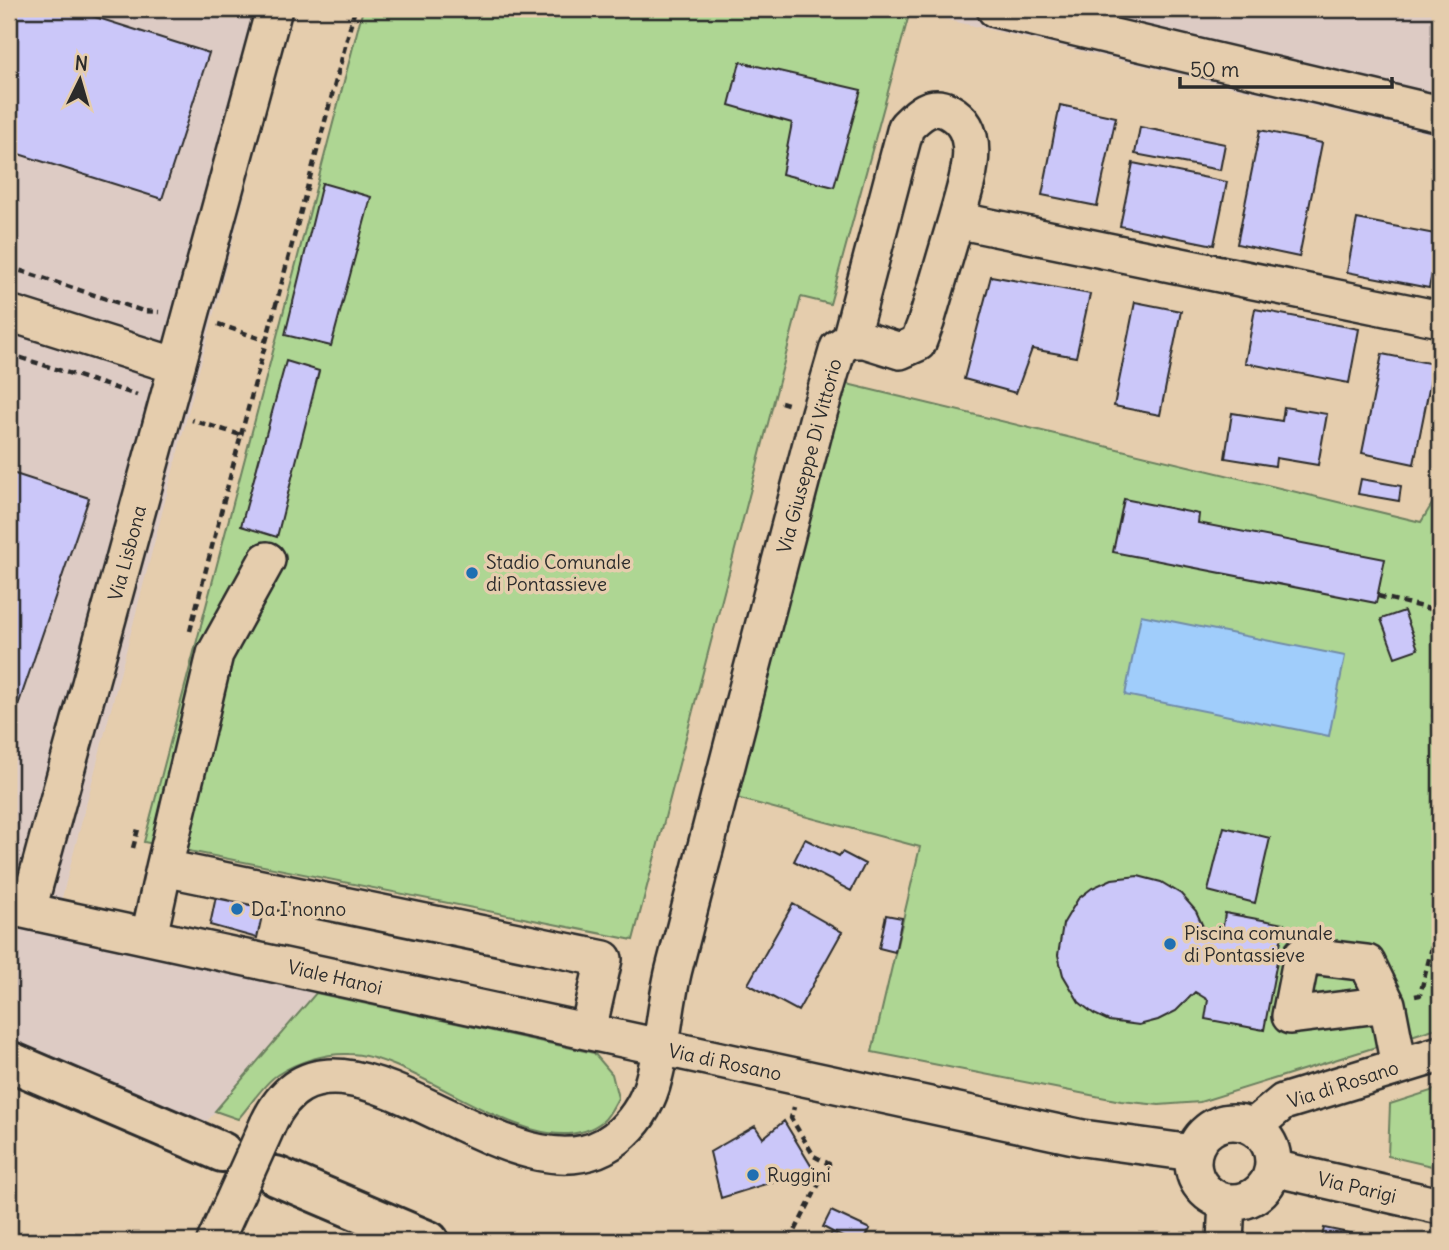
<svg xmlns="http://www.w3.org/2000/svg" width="1449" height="1250" font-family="Delius,sans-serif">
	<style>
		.built { fill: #ddcbc4 }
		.green { fill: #aed693; stroke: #6c805f; stroke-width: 2 }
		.water { fill: #a0cdfb; stroke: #718ca8; stroke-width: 2 }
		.building { fill: #cbc7f9; stroke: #2b2b2b; stroke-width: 2 }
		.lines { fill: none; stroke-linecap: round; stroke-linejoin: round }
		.minor-casing { stroke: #2b2b2b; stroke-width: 40 }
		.major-casing { stroke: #2b2b2b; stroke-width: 44 }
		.path { stroke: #2b2b2b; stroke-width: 4.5; stroke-dasharray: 7 5; stroke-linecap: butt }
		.minor { stroke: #e5cdad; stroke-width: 35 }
		.major { stroke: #e5cdad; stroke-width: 38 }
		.minor-bridge-casing { stroke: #2b2b2b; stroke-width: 40; stroke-linecap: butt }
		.minor-bridge { stroke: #e5cdad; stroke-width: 35 }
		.poi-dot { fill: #1f6fb2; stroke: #e5cdad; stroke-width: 2.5 }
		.labels { text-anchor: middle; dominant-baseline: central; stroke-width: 7; stroke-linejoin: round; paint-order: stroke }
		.street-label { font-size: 19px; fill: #2b2b2b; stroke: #e5cdad }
		.poi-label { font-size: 19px; fill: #2b2b2b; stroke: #e5cdad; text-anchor: start }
	</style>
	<rect width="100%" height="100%" fill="#e5cdad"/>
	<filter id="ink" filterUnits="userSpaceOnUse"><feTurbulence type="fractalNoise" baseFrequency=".0143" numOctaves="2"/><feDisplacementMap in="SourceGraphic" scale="14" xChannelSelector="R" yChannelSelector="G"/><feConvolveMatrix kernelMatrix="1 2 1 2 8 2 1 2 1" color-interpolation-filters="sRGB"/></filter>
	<g filter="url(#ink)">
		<path class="built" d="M9,9H293L52,936L316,993L204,1125L9,1043Z
			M902,9H1440V136L910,11Z"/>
		<path class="green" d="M363,9H902L910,11L830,304L801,297L633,940L144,842Z
			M843,383L1421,522L1440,491V552L1435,565L1440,566V1027L1200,1102L1159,1105L1121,1101L872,1052L920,847L729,796Z
			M316,993L594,1053L612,1074L618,1098C614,1105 609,1116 603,1121C539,1173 420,1055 349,1054C325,1053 297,1062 277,1075C264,1083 249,1107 238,1119L215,1111Z
			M1440,1088V1168L1388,1156L1390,1104Z"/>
		<path class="water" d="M1141,615L1345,656L1329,736L1125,695Z"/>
		<path class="building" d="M9,9H70L209,53L162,199L9,151Z
			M740,62L861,90L834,187L782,174L792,123L729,105Z
			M1060,105L1116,117L1097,206L1042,195Z
			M1140,127L1225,144L1220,170L1135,154Z
			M1260,130L1322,143L1299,257L1237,244Z
			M1133,163L1227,182L1214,245L1120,226Z
			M322,183L371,197L331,346L285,335Z
			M1357,219L1440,235L1429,288L1347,272Z
			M991,276L1090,294L1076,357L1032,349L1016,393L964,379Z
			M1135,302L1181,311L1160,415L1114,406Z
			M1255,309L1359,329L1349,383L1245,363Z
			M1382,354L1434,364L1414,464L1362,453Z
			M286,361L319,371L277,537L241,526Z
			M1284,407L1327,414L1318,465L1276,458L1275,466L1225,458L1232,413L1282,421Z
			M9,472L89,498L9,732Z
			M1361,479L1401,486L1399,501L1358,494Z
			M1124,499L1199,514L1198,523L1385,559L1376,603L1113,552Z
			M1404,611L1418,649L1395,657L1381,619Z
			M1224,827L1270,838L1255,903L1208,891Z
			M805,839L839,856L842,852L865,864L851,891L794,861Z
			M1138,876L1161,882L1181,894L1196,911L1205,931L1222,933L1225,913L1284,924L1264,1030L1205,1019L1208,1000L1195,992L1176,1011L1158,1020L1139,1025L1109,1021L1094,1014L1079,1002L1063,975L1058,955L1063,924L1078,899L1092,888L1112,879Z
			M218,887L266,898L257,938L210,925Z
			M793,904L842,932L798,1011L748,984Z
			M886,915L902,918L895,952L879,948Z
			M784,1121L813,1169L721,1198L710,1152L755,1126L763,1138Z
			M831,1211L870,1229L864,1241H850L823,1227Z
			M1324,1228L1389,1241H1321Z
			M832,1232L850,1241H828Z"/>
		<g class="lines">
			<g class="minor-casing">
				<path id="minor" d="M995,9L1440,114
					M9,313L177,366L28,910
					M850,340L906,127C917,116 930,102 948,111C988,132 965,186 956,220
					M177,366L274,9
					M164,868L215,654L267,560
					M9,907L1083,1138L1193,1153
					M149,936L164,868L604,959L588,1030
					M1387,1004L1290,1016L1302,955L1367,963L1387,1004L1399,1066
					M1193 1162a40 40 0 1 1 80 0a40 40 0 1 1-80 0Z
					M268,1124C336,977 522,1230 623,1132C638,1118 649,1099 654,1078C664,1041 665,1002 675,965C722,781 771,597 819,413L838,348L850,340H865L900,351L918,343L926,322L956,220L1440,319
					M1253,1127L1283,1102L1440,1054
					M1273,1168L1440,1206
					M215,1241L232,1204
					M1225,1241L1227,1202"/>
			</g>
			<g class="major-casing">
				<path id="major" d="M9,1061L222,1152
					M276,1176L429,1241"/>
			</g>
			<path class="path" d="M9,267L143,311L159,312
				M218,324L267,341
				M9,354L137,395
				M781,402L791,405
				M241,435L355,9
				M1378,596L1430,609L1440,628
				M190,631L241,435L192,420
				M1440,664L1434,716L1440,745
				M133,848L138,829
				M1415,996L1420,995L1440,915
				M790,1241L829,1164L814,1156L791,1118L794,1107"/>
			<use href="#minor" class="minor"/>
			<use href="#major" class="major"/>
			<g class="minor-bridge-casing">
				<path id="minor-bridge" d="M232,1204L268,1124"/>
			</g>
			<use href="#minor-bridge" class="minor-bridge"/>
		</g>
	</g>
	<g class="poi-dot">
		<circle cx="472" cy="573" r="7"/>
		<circle cx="237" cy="909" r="7"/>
		<circle cx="1170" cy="944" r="7"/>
		<circle cx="753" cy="1175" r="7"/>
	</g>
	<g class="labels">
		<g class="street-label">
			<text transform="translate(809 456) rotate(-75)">Via Giuseppe Di Vittorio</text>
			<text transform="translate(127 553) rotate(-75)">Via Lisbona</text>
			<text transform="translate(335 977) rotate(13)">Viale Hanoi</text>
			<text transform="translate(725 1062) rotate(12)">Via di Rosano</text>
			<text transform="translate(1343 1084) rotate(-18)">Via di Rosano</text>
			<text transform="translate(1357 1187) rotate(13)">Via Parigi</text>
		</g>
		<g class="poi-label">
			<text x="486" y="562">Stadio Comunale<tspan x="486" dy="22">di Pontassieve</tspan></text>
			<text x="251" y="909">Da I'nonno</text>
			<text x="1184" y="933">Piscina comunale<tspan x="1184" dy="22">di Pontassieve</tspan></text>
			<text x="767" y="1175">Ruggini</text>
		</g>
	</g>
	<rect width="1449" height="1250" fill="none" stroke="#e5cdad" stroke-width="35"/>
	<rect x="18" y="18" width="1414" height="1215" fill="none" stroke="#2b2b2b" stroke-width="2.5" filter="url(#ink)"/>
	<g transform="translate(80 80) rotate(5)" stroke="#e5cdad" stroke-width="5" paint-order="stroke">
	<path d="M0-5L12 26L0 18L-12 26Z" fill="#2b2b2b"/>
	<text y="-10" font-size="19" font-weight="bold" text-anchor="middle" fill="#2b2b2b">N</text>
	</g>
	<path d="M1180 77v10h212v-10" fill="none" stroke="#2b2b2b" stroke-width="3.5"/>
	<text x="1190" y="77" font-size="21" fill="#2b2b2b" stroke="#e5cdad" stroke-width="5" paint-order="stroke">50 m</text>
</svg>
